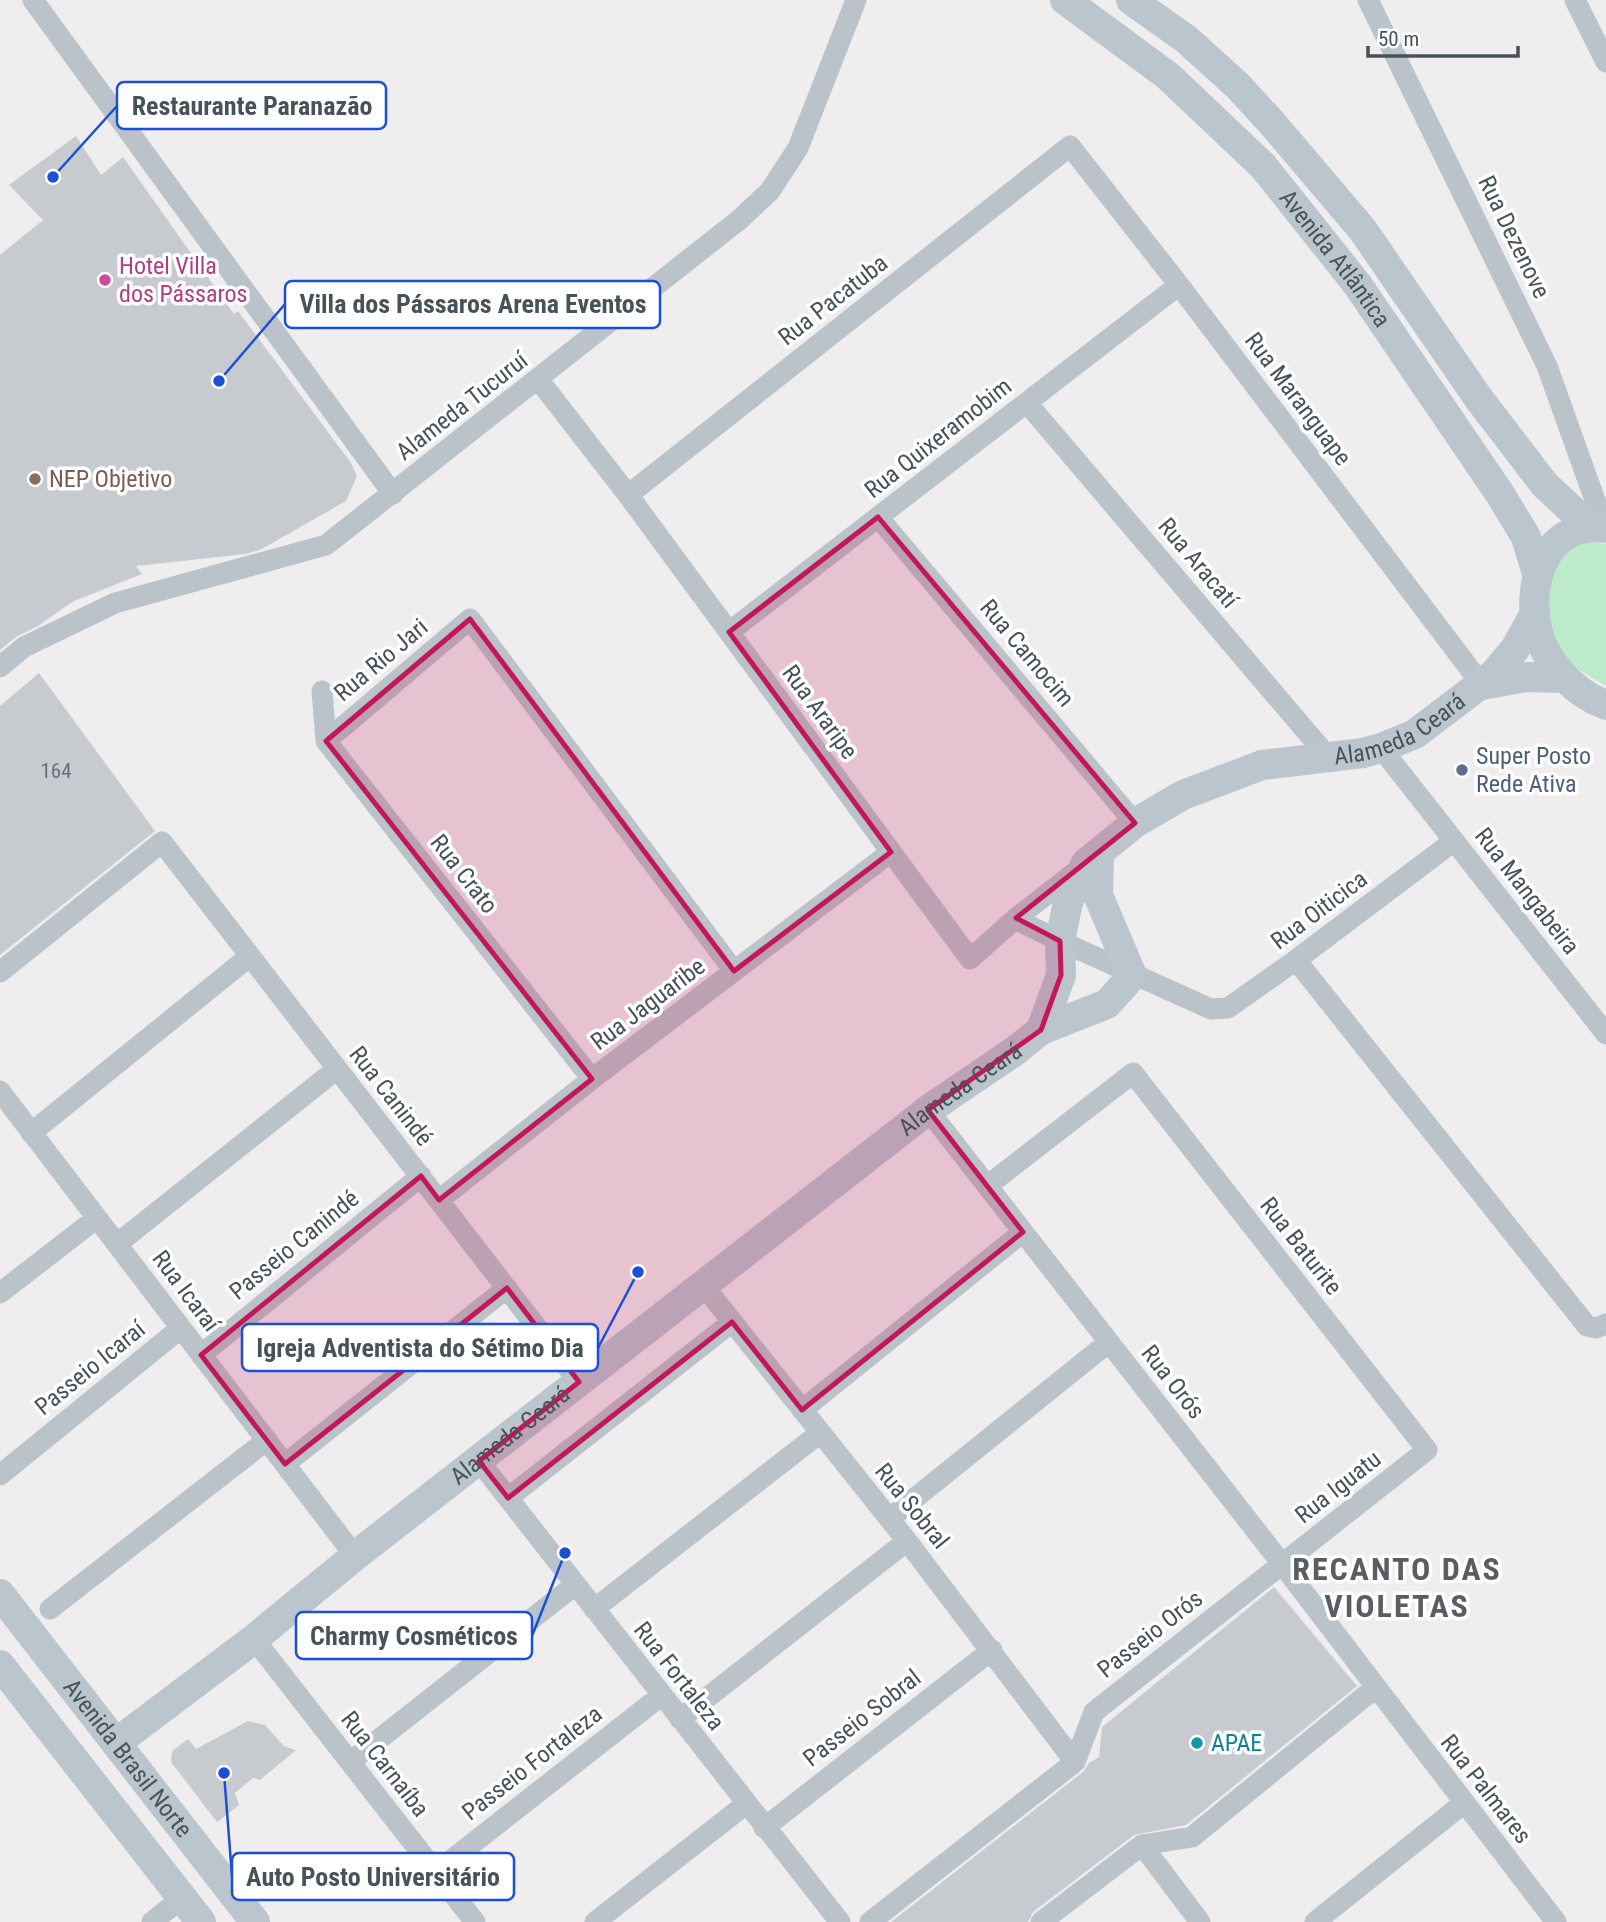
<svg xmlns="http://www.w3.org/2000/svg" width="1606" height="1922" font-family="'Roboto Condensed',sans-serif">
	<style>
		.green { fill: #beebcc }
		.building { fill: #c7cbd0 }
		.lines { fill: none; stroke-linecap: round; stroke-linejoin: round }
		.street { stroke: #b9c3c9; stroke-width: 21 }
		.secondary { stroke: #bac5ce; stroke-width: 30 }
		.marked { fill: #c2185b; fill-opacity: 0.2; stroke: #c2185b; stroke-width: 5; stroke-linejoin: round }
		.hotel-dot { fill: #d1479c; stroke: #fff; stroke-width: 2.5 }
		.education-dot { fill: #8d6e63; stroke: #fff; stroke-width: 2.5 }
		.service-dot { fill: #5c6f8a; stroke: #fff; stroke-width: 2.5 }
		.culture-dot { fill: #0f9aa8; stroke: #fff; stroke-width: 2.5 }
		.labels { text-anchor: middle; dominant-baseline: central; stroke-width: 7; stroke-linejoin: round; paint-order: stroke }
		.number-label { font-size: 21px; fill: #677077 }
		.street-label { font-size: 24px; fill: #475259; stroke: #fff }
		.hotel-label { font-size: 24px; fill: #b23c85; stroke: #fff; text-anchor: start }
		.education-label { font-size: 24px; fill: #785e54; stroke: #fff; text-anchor: start }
		.service-label { font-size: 24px; fill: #4e5e75; stroke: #fff; text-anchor: start }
		.culture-label { font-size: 24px; fill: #0d838f; stroke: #fff; text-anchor: start }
		.district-label { font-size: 32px; font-weight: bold; letter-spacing: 2px; fill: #5a5e62; stroke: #fff }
		.leader { fill: none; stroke: #1d4ed8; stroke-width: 2.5 }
		.callout-dot { fill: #1d4ed8; stroke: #fff; stroke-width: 2.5 }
		.callout { fill: #fff; stroke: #1d4ed8; stroke-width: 2.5 }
		.callout-label { font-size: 26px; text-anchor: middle; font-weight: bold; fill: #475259 }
	</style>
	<rect width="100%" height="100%" fill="#f0edee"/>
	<path class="green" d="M1588,542L1606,544V686L1576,668L1563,654L1548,629L1544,593L1561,552Z"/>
	<path class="building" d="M76,136L101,175L123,157L234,314L238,311L351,463L357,476L346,501L260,550L245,554L136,566L142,574L72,602L38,626L16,637L0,650V255L43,220L9,185Z
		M39,673L155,831L0,955V706Z
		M1274,1587L1357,1686L1186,1825L1134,1835L1033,1912L1028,1922H891L1083,1772L1089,1763L1099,1757L1102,1727Z
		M248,1721L265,1725L284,1746L296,1750L260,1780L253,1778L235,1793L239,1805L217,1822L171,1762L172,1751L188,1739L196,1749Z"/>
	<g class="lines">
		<path class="street" d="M33,0L393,494
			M1368,0L1547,366L1605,528
			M1575,0L1606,62
			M538,379L628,495L970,959L1015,919L1083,866
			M1027,403L1329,758
			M628,495L1070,146L1179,285L1482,685
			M878,517L1135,823
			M729,632L1179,285
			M0,667L24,647L115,603L326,545L739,220L770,191L798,148L856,0
			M322,691L326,741L592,1079
			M326,741L470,619L734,971
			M1381,748L1606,1034
			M1015,919L1060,941L1211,1009L1228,1008L1296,960L1454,841
			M1296,960L1587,1326L1596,1328L1606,1324
			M0,972L162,842L579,1382
			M0,1091L355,1556
			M928,1110L1282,1564L1556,1922
			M31,1133L250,956
			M987,1186L1133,1073L1427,1450L1094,1712L1075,1762
			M439,1200L592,1079L891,852
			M117,1244L337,1069
			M703,1285L907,1541L1075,1762
			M0,1293L97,1218
			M201,1355L421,1176
			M802,1410L1023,1232
			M479,1461L840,1922
			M285,1464L507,1288
			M0,1475L181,1328
			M508,1498L732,1322
			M889,1519L1109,1342
			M50,1609L267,1440
			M594,1609L820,1433
			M254,1639L475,1922
			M680,1719L907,1541
			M350,1762L575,1585
			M764,1828L992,1650
			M1142,1845L1200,1922
			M436,1872L662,1695
			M152,1922L182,1898
			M595,1922L746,1804
			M870,1922L1075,1762
			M1041,1922L1142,1845L1192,1837L1375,1688
			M1315,1922L1464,1803"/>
		<g class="secondary">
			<path id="s1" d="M1065,0L1168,76L1263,166L1357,284L1500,494L1526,537L1537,573"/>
			<path d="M1131,0L1186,39L1238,86L1271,122L1362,229L1479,399L1545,485L1590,527"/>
			<path d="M1606,528C1545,520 1525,585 1538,633C1547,665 1576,694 1606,705"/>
			<path d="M1482,685L1526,677L1565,678"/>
			<path id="s2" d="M1041,1030L1061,975L1060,941L1068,902L1086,863L1135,823L1183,795L1262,765L1363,753L1381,748L1415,734L1494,674L1515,649L1535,613"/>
			<path id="s3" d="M0,1594L255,1922"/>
			<path d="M0,1665L201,1922"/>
			<path id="s4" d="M116,1743L254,1639L355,1556L928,1110L1015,1051L1041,1030L1107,1004L1126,983L1131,973L1098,895L1099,854"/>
		</g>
	</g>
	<path class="marked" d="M878,517L1135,823L1016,918L1060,941L1061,975L1041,1030L928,1110L1023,1232L802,1410L732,1322L508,1498L479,1461L579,1382L507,1288L285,1464L201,1355L421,1176L439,1200L592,1079L326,741L470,619L734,971L891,852L729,632Z"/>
	<circle class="hotel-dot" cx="105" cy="280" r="7"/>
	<circle class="education-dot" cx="35" cy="479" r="7"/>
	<circle class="service-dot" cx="1462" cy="770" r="7"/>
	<circle class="culture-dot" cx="1197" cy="1743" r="7"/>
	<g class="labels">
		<g class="number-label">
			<text x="56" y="771">164</text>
		</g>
		<g class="street-label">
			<text transform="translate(1514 237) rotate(64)">Rua Dezenove</text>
			<text stroke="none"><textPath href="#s1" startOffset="376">Avenida Atlântica</textPath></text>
			<text transform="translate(833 300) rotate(-38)">Rua Pacatuba</text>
			<text transform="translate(1298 399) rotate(53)">Rua Maranguape</text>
			<text transform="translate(462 406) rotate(-38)">Alameda Tucuruí</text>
			<text transform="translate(938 438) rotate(-38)">Rua Quixeramobim</text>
			<text transform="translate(1198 563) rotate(50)">Rua Aracatí</text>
			<text transform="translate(1027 653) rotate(50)">Rua Camocim</text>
			<text transform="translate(381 660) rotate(-40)">Rua Rio Jari</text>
			<text transform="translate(820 712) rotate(54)">Rua Araripe</text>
			<text stroke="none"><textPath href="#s2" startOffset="523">Alameda Ceará</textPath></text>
			<text transform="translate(464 874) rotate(52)">Rua Crato</text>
			<text transform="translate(1527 891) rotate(52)">Rua Mangabeira</text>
			<text transform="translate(1319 910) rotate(-37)">Rua Oiticica</text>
			<text transform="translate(648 1004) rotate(-37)">Rua Jaguaribe</text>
			<text stroke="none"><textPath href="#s4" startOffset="1068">Alameda Ceará</textPath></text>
			<text transform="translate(391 1096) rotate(52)">Rua Canindé</text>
			<text transform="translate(294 1245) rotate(-39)">Passeio Canindé</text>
			<text transform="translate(1301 1246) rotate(52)">Rua Baturite</text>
			<text transform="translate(186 1291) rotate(53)">Rua Icaraí</text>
			<text transform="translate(90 1368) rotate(-39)">Passeio Icaraí</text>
			<text transform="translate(1173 1382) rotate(52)">Rua Orós</text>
			<text stroke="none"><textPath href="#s4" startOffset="500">Alameda Ceará</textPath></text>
			<text transform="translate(1338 1487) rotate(-38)">Rua Iguatu</text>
			<text transform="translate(912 1506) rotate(51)">Rua Sobral</text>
			<text transform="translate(1150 1634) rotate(-38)">Passeio Orós</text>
			<text transform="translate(679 1676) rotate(52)">Rua Fortaleza</text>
			<text transform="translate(862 1718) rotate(-38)">Passeio Sobral</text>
			<text stroke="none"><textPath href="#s3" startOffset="208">Avenida Brasil Norte</textPath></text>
			<text transform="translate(532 1763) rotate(-38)">Passeio Fortaleza</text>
			<text transform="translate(385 1764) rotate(52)">Rua Carnaíba</text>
			<text transform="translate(1486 1789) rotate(52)">Rua Palmares</text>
		</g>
		<g class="hotel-label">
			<text x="119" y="266">Hotel Villa<tspan x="119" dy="28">dos Pássaros</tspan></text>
		</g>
		<g class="education-label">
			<text x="49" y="479">NEP Objetivo</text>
		</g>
		<g class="service-label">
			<text x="1476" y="756">Super Posto<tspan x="1476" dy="28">Rede Ativa</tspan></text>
		</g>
		<g class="culture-label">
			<text x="1211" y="1743">APAE</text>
		</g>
		<g class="district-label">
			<text x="1397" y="1569">RECANTO DAS<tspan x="1397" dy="37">VIOLETAS</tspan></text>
		</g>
	</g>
	<path class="leader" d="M53 177L117 106M219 381L285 304M638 1272L598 1348M565 1553L532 1636M224 1773L232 1876"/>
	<g class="callout-dot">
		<circle cx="53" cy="177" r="7"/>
		<circle cx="219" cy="381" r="7"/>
		<circle cx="638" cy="1272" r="7"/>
		<circle cx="565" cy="1553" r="7"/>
		<circle cx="224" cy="1773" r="7"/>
	</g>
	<g class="callout">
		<rect x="117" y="82" width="269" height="47" rx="7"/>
		<rect x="285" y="281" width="375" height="47" rx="7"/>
		<rect x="242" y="1324" width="356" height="47" rx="7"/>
		<rect x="296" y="1612" width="236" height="47" rx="7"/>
		<rect x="232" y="1853" width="282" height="47" rx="7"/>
	</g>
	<g class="callout-label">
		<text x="252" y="115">Restaurante Paranazão</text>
		<text x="473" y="313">Villa dos Pássaros Arena Eventos</text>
		<text x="420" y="1357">Igreja Adventista do Sétimo Dia</text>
		<text x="414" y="1645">Charmy Cosméticos</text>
		<text x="373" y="1886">Auto Posto Universitário</text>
	</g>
	<path d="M1368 46v10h150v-10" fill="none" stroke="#475259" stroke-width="3.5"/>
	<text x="1378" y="46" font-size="21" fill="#475259" stroke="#ffffff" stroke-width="5" paint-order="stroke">50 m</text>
</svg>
